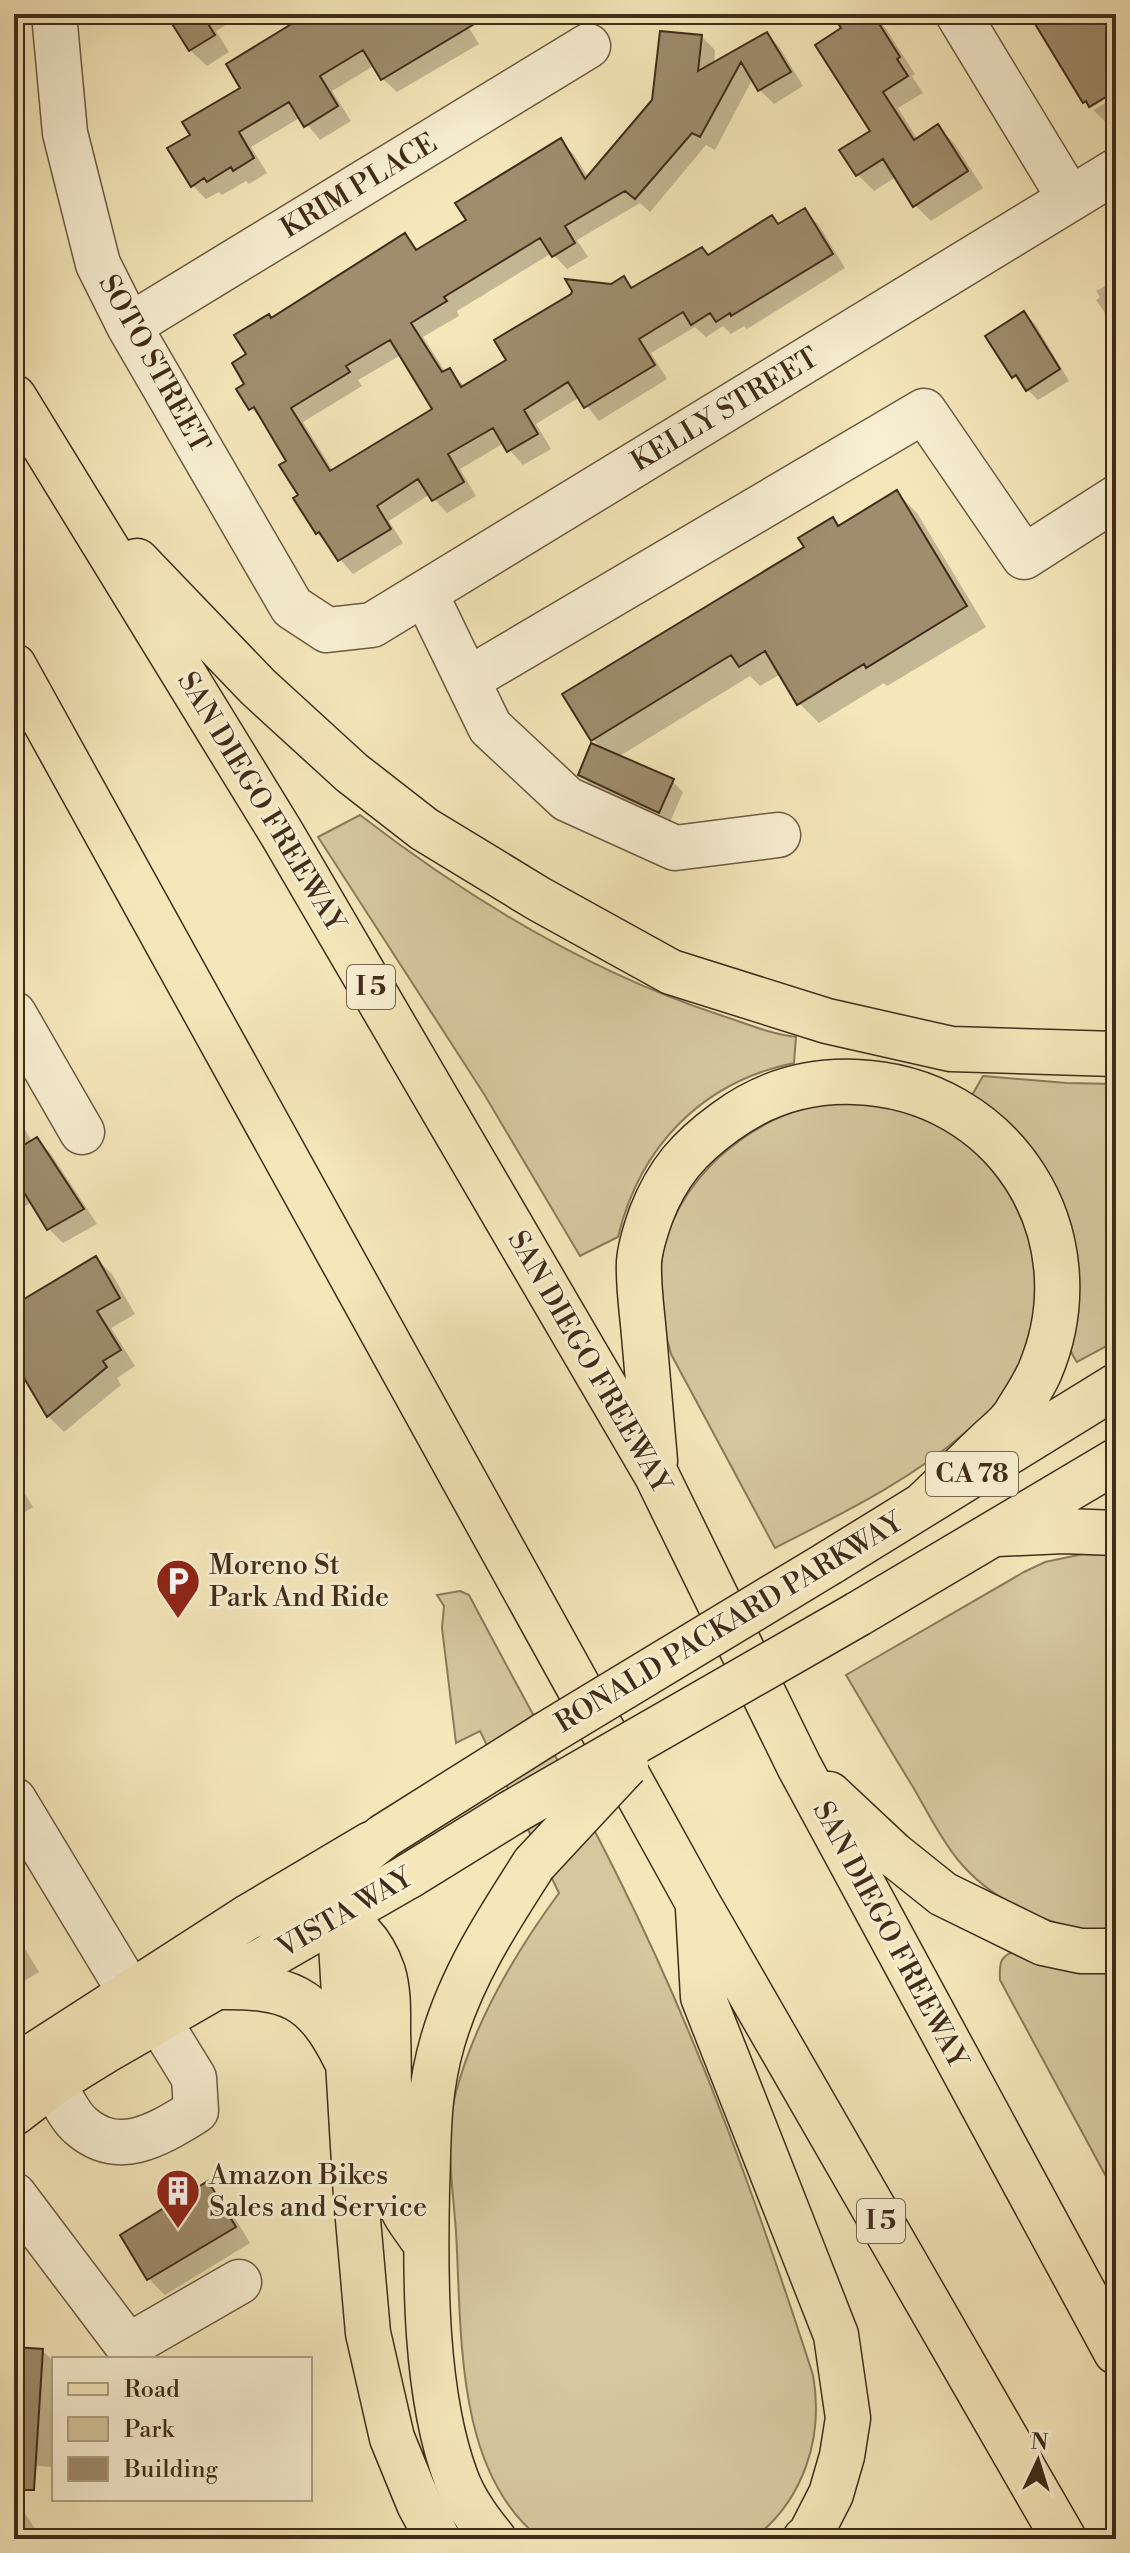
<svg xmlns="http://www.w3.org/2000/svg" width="1130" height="2553" font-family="'Libre Bodoni',serif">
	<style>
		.green { fill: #d6c79f; stroke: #8c7a5c; stroke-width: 2 }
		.shadow { fill: #0003; fill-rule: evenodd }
		.building { fill: #9f8d6d; stroke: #412c1a; stroke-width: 2; fill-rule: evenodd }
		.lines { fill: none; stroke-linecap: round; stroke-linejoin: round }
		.minor-casing { stroke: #6e5b42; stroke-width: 47 }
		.major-casing { stroke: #412c1a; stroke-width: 47 }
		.highway-casing { stroke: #412c1a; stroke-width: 47 }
		.minor { stroke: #f8efd2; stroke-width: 44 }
		.major { stroke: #f5e7ba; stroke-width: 44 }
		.highway { stroke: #f5e7ba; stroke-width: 44 }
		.highway-bridge-casing { stroke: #412c1a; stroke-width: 47; stroke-linecap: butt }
		.highway-bridge { stroke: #f5e7ba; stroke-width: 44 }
		.labels { text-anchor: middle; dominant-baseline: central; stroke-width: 6; stroke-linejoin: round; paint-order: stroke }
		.shield { fill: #f8efd2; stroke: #786651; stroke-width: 2 }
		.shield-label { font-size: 26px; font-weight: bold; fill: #412c1a }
		.street-label { font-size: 28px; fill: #412c1a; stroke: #f8efd2 }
		.poi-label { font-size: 28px; fill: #412c1a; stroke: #f8efd2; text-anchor: start }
	</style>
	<rect width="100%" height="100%" fill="#f5e7ba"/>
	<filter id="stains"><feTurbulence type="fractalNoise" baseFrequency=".0025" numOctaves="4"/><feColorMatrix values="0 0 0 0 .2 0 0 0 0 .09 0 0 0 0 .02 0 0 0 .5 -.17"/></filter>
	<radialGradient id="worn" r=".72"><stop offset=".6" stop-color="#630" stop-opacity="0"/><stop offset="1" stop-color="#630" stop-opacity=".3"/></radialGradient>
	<path class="green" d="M360,815C469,899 589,972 720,1015C745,1023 770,1034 796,1037L794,1063C702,1082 640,1146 618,1237L580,1256L484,1094L318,837Z
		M983,1076L1067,1083L1116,1084V1341L1077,1362C1075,1359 1072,1355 1071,1351C1069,1340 1079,1311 1079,1296C1079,1202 1045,1151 971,1097Z
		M831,1102C858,1104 903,1106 927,1118C1029,1171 1069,1293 1006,1392C996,1408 981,1420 967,1431C910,1481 841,1514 775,1548L671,1354C662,1325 658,1294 661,1264C670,1182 753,1113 831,1102Z
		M1083,1554L1116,1555V1934C1057,1929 997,1907 958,1860C940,1838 927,1811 913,1787C890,1750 868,1712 846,1675L1024,1572L1045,1562Z
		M460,1591L469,1595C520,1692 574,1787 622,1885C700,2042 759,2208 813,2375C824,2437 804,2500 753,2539H541C454,2472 462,2331 456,2232C453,2187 444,2137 456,2092C475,2021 515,1953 559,1893L480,1731L456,1743L442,1628L444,1606L437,1595Z
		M1017,1950L1116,1970V2195L1000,1980C999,1962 1000,1956 1017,1950Z"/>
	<path class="shadow" d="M168,14H243L216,31L229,52L207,66L190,50Z
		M306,14H481L466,23L479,44L397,92L383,79L375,65L332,91L351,121L320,140L301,117L251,147L267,173L249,184L246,181L222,195L219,192L206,199L192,185V136L242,88L307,17Z
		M834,14H873L886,29L915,74L912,76L923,93L898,108L918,140L938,127L954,143L983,188L931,221L915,205L897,176L874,191L857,174L872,131L844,29Z
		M1036,14L1101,15L1114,28L1116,27V92L1091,108L1084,102Z
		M767,34L780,48L803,86L774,104L760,90L753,78L715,150L706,145L650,212L640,203L577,240L588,257L567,269L552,253L457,311L459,316L423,337L446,373L449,370L465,387L509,361L624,278L634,288L709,256L772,218L780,226L804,211L818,224L845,268L747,329L744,326L731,334L723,326L706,337L695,327L651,353L667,379L599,421L580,397L536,424L551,449L523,465L504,443L460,469L476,496L447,513L430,494L389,521L403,543L353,574L317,533L289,462L265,423L251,408L247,385L249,355L271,320L405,236L419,250L468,221L561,141L574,155L589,178L654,101L701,36L715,50L714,65ZM401,355L435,409L333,471L303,422L362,386L358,380Z
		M1116,97V120L1108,124L1093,110Z
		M1116,280V329L1096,300L1100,297L1096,291Z
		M1024,313L1035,324L1069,381L1038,400L1014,376Z
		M897,493L917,513L986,627L887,686L884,683L819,723L799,703L781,674L760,686L750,676L618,757L672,781L683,792L670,822L591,785L580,774L603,750L593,740L807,547L832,520L840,527Z
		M14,1055L27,1079L14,1087Z
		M14,1110L32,1142L36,1139L51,1154L97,1224L63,1243L48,1228L32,1202L14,1213Z
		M96,1258L112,1274L135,1314L111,1328L135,1366L117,1378L121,1385L64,1432L48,1416L14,1354V1307Z
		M14,1476L33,1507L14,1519Z
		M14,1931L39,1972L14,1987Z
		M207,2184L224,2200L250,2243L165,2295L149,2279Z
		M14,2349L43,2351L54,2362L52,2467L14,2464Z
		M14,2497L42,2539H14Z"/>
	<path class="building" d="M166,14H202L215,35L189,51Z
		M308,14H491L381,80L363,50L320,76L338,106L304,127L289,102L239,132L254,158L233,171L231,167L207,182L204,178L191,187L167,148L190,135L182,122L240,88L226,64Z
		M832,14H873L900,57L897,59L908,76L883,92L914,140L938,124L968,171L913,207L883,159L856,176L839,150L870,131L815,45L841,28Z
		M1029,14H1102L1116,37V91L1089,107L1086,101L1083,103Z
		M660,31L702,35L698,71L767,32L791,72L758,91L741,62L700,137L692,133L635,199L625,191L565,226L575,243L552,257L540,238L444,297L447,301L411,323L442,372L450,368L461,387L506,360L494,340L571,294L572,291L565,279L611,284L624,276L631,288L702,247L708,255L772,215L778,224L805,208L833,254L731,316L730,313L716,322L710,313L691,325L683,312L639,339L655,365L584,408L568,382L524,410L538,434L507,452L493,428L448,454L464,482L432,501L418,479L377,506L391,529L338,561L319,532L316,534L293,498L298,495L279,465L286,461L254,407L249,410L236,389L244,384L232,363L246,354L234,335L269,314L271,318L405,233L416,250L466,220L455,203L561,138L585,179L652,100ZM390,340L432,409L330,471L291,408L350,372L346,366Z
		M1024,311L1060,369L1026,391L1016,375L1012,378L985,336Z
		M897,490L967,606L866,668L864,664L797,705L765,651L739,667L731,655L591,741L562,694L804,547L798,538L833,517L838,526Z
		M591,743L674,779L659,813L578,775Z
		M37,1137L84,1209L47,1230L14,1176V1151Z
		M96,1256L120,1298L97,1311L121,1350L103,1361L107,1367L47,1417L14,1361V1305Z
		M208,2181L236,2227L147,2280L120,2235Z
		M14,2347L43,2349L34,2490H14Z"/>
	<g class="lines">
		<g class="minor-casing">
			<path id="minor" d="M54,14L65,133L98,264L129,326L292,607L327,630L372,625L1116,171
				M958,14L1070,199
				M129,326L588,46
				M425,593L490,727L567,799L675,848L778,835
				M467,680L924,411L1024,557L1116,498
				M14,1014L82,1132
				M14,1800L130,1992
				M53,2083C61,2097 69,2116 81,2126C120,2160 160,2133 196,2111L194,2078L159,2021
				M14,2195L128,2346L239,2282"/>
		</g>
		<g class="major-casing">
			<path id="major" d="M14,2068L248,1917L371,1844
				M14,2113L53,2083L105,2051L409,1876"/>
		</g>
		<g class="highway-casing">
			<path id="highway" d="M14,397L282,834L657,1476L799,1766L1116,2352
				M137,561L258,687L352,773L424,829L539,899L671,972L827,1021L951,1049L1116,1054
				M14,666L698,1903L1064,2539
				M655,1461C651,1419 648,1377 644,1335C642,1311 638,1286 639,1262C640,1248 646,1229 651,1215C667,1173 689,1148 725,1122C764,1093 806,1080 855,1082C1003,1087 1098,1233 1040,1371C1034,1385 1024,1400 1016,1413C1009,1425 996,1434 986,1444C966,1463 946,1483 925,1503
				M997,1534L1064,1531L1116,1533
				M829,1563L1116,1386
				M858,1614L1116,1461
				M829,1794L893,1854L943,1894L1043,1943L1081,1951H1116
				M409,1876L511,1813
				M698,1909L703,1997L836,2335L848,2418L842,2456L831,2494L810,2535L805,2539
				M248,1917C306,1897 361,1910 383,1972C389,1991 388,2014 388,2033C390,2078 386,2172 403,2210C407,2219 415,2228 420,2236
				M218,1987C288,1986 314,1995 346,2060
				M438,2539L419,2504L392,2438L368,2333L356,2197L338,1893L342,1877L354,1860L384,1836L546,1734
				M494,2539C479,2521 464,2500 456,2478C425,2395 425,2279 427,2190C429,2135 427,2095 443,2040C462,1975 498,1920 534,1864"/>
		</g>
		<use href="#minor" class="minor"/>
		<use href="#major" class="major"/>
		<use href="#highway" class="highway"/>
		<g class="highway-bridge-casing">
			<path id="highway-bridge" d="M546,1734L829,1563
				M511,1813L858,1614
				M534,1864L626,1765"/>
		</g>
		<use href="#highway-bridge" class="highway-bridge"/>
	</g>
	<defs>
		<g id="parking-pin" transform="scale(2.3)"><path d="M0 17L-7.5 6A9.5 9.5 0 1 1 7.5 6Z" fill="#8f2418" stroke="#f8efd2"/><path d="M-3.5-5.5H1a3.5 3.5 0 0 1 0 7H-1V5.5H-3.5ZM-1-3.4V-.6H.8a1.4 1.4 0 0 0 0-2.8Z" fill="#fff"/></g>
		<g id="building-pin" transform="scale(2.3)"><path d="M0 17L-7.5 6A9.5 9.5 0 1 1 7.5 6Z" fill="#8f2418" stroke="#f8efd2"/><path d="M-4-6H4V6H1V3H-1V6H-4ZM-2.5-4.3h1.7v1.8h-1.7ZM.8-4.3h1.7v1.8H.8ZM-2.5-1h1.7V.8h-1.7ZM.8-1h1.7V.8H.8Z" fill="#fff"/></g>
	</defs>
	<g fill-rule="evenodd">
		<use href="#parking-pin" x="178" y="1581"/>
		<use href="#building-pin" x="178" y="2191"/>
	</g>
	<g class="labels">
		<g class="shield">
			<rect x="347" y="965" width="48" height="44" rx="6"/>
			<rect x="926" y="1452" width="92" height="44" rx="6"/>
			<rect x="857" y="2199" width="48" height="44" rx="6"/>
		</g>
		<g class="shield-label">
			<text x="371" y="987">I 5</text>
			<text x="972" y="1474">CA 78</text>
			<text x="881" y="2221">I 5</text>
		</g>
		<g class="street-label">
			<text transform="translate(359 186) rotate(-31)">KRIM PLACE</text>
			<text transform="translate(154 364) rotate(61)">SOTO STREET</text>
			<text transform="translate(725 410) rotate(-31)">KELLY STREET</text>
			<text transform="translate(261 802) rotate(59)">SAN DIEGO FREEWAY</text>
			<text transform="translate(589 1362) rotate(60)">SAN DIEGO FREEWAY</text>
			<text transform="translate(729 1623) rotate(-31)">RONALD PACKARD PARKWAY</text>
			<text transform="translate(345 1913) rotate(-30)">VISTA WAY</text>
			<text transform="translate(890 1935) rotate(62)">SAN DIEGO FREEWAY</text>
		</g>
		<g class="poi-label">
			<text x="209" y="1565">Moreno St<tspan x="209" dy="32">Park And Ride</tspan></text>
			<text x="209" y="2175">Amazon Bikes<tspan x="209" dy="32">Sales and Service</tspan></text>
		</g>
	</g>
	<rect width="1130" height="2553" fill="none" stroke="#f5e7ba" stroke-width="48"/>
	<rect x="16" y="16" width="1098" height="2521" fill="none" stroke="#412c1a" stroke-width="4"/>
	<rect x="24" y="24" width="1082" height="2505" fill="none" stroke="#412c1a" stroke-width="2"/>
	<rect x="52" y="2357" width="260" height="144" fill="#f8efd2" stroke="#afa188" stroke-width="2"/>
	<rect x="68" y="2383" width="40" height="12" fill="#f5e7ba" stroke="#afa188" stroke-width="2"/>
	<text x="124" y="2397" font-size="24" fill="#412c1a">Road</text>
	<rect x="68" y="2417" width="40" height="24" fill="#d6c79f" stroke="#afa188" stroke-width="2"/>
	<text x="124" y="2437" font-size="24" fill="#412c1a">Park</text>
	<rect x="68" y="2457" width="40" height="24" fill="#9f8d6d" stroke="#afa188" stroke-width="2"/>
	<text x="124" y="2477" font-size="24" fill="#412c1a">Building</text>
	<g transform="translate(1038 2461) rotate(4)" stroke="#f8efd2" stroke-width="6" paint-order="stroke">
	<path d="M0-6L14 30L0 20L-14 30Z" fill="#412c1a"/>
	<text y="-12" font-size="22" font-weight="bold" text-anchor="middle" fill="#412c1a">N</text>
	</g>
	<rect width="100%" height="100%" filter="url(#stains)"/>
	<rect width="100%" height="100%" fill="url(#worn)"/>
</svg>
